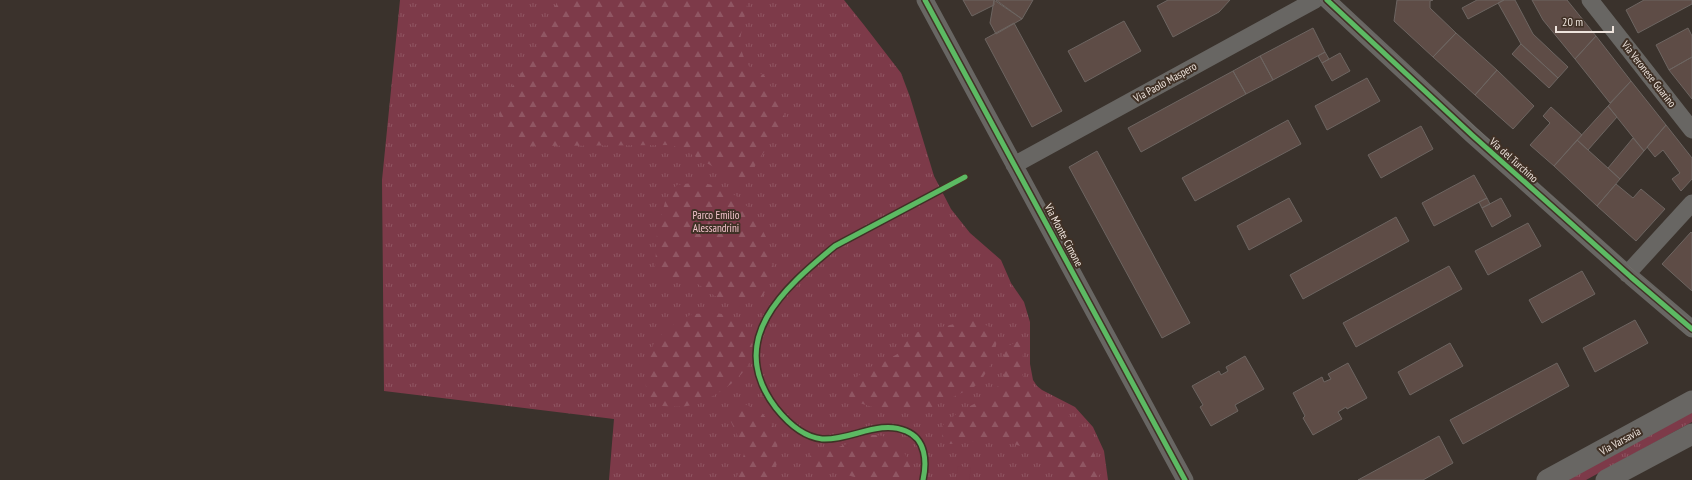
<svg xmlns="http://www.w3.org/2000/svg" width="1692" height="480" font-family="'PT Sans Narrow',sans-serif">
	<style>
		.grass { fill: url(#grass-tufts) }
		.forest { fill: url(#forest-firs) }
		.pitch { fill: #7d3a49 }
		.building { fill: #5e4c46; stroke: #6d6561 }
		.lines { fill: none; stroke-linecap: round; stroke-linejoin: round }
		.minor { stroke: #686663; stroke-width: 17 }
		.tertiary { stroke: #686663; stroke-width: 21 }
		.tram { stroke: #706d69; stroke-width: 1 }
		.cycleway-casing { stroke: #403126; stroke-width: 8 }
		.cycleway { stroke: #5cba63; stroke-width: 5 }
		.labels { text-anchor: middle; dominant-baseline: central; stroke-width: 4; stroke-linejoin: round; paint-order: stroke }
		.street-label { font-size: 11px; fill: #eee4dd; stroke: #403126 }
		.park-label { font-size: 11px; fill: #f2c3cb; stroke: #403126 }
	</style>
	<defs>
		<pattern id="grass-tufts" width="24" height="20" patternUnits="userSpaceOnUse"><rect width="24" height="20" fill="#7d3a49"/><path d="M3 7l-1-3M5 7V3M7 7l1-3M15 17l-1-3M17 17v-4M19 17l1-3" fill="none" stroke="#905663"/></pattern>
		<pattern id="forest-firs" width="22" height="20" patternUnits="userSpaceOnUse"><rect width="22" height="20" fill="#7d3a49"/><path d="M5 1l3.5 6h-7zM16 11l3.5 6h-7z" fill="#905663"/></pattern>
	</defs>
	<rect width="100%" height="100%" fill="#3a322c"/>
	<path class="grass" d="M400,0H844L864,25L901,73L910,97L934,176L951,209L970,233L1001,260L1011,283L1024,302L1030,322V364L1033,380L1037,386L1042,390L1075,407L1093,427L1104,451L1108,480H609L614,419L384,391L382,180Z
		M1692,412V422L1586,480H1567Z"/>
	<path class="forest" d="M559,0H748L739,44L746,63L754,71L764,75L770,85L785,118L782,128L774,137L755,166L753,177L745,185L691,154L672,145L525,146L506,135L499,114L507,94L530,60L550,14Z
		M699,182L721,187L741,199L755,216L766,237L773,268L772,279L761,299L739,302L718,298L692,280L671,281L660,277L655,268L657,234L665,202L670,193L677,185Z
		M714,313C733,314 738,321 751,333C752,342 754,350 751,358C745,379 712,399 692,405C682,408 668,406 658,406L650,398L646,387L645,377L653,345L667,328L692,314Z
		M970,320C983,322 990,326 998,335L993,361L982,379L974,387L926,410H882L850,400L848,390L853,380L870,367L880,364L899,353L911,335L927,328H938Z
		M1018,341L1023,351L1022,373L1025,384L1039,401L1059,410L1077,422L1090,441L1100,474L1097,480H1065L1051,461L1027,448L1007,442L983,440L950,444L942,436L943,425L960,411L992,395L1004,377V355L1008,346Z
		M744,404L759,410L771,423L778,435L776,470L770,480H736L744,454L741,442L728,416C731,408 736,407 744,404Z
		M872,435C876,435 881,435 885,437C902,442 912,463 913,480H864L831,470L815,472L810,470L808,464L811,454L825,452Z"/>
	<path class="pitch" d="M958,466L971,468L969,480H956Z"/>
	<path class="building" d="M963,0H994V5L972,16Z
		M994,0L1022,19L996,34L990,23Z
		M996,0H1033L1022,19Z
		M1168,0H1230L1219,12L1173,37L1157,6Z
		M1397,0H1433L1430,1V8L1456,33L1433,57L1394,21Z
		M1477,0H1504L1468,19L1462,8Z
		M1504,0H1515L1533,34L1568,67L1558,78L1521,44L1498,3Z
		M1532,0H1567L1596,36L1575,59L1543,20Z
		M1644,0H1692V4L1638,33L1626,10Z
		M1124,21L1141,51L1085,82L1068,51Z
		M1014,23L1062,111L1032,127L985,39Z
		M1313,28L1325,52L1273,80L1260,56Z
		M1688,28L1692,36V57L1669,70L1656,45Z
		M1456,33L1497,70L1475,95L1433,57Z
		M1596,36L1631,81L1610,103L1575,59Z
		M1521,44L1558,78L1549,88L1512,54Z
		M1325,52L1329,59L1322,63L1318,56Z
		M1340,53L1350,71L1332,81L1322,63Z
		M1260,56L1273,80L1246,94L1233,71Z
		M1692,57V99L1669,70Z
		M1497,70L1534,106L1513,129L1475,95Z
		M1233,71L1246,94L1141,152L1128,128Z
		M1367,78L1380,101L1327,130L1315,106Z
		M1631,81L1666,125L1644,151L1608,106Z
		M1608,106L1617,117L1588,150L1577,140Z
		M1551,107L1582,135L1554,166L1530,145L1550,123L1543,116Z
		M1288,120L1301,144L1195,201L1182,178Z
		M1666,125L1692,158V179L1681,191L1672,179L1680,173L1663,150L1655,157L1647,147Z
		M1421,126L1433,149L1381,178L1368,155Z
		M1633,138L1644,151L1620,179L1608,168Z
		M1577,140L1620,179L1597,206L1554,166Z
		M1097,151L1190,323L1162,338L1069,167Z
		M1474,175L1487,198L1434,226L1422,203Z
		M1616,184L1633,198L1641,189L1665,209L1636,241L1597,206Z
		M1289,198L1302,221L1249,250L1237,226Z
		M1487,198L1490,204L1482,208L1479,202Z
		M1501,198L1511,216L1492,227L1482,208Z
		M1396,217L1409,241L1303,299L1290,275Z
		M1528,223L1541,246L1488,275L1475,251Z
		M1691,232L1692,233V291L1662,264Z
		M1449,266L1462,289L1356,347L1343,323Z
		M1582,271L1595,294L1542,323L1529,300Z
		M1635,320L1648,343L1595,372L1583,348Z
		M1450,343L1463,366L1410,395L1398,372Z
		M1245,356L1264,389L1235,405L1238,411L1211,426L1200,407L1203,405L1192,386L1219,371L1221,375L1228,371L1226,367Z
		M1348,363L1367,398L1347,409L1346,407L1338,412L1342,419L1313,435L1303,418L1305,416L1293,393L1322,377L1324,382L1331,379L1328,374Z
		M1557,363L1569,386L1463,444L1450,420Z
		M1439,436L1453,463L1423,480H1358Z"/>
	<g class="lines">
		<path class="minor" d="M925,0L1185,480
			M1327,0L1472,135L1631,277L1692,329
			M1590,0L1692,130
			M1014,165L1315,0
			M1627,274L1692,203"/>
		<path class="tertiary" d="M1547,480L1692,401
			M1606,480L1692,434"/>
		<path class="tram" d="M1320,0L1692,335
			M1334,0L1692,323"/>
		<g class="cycleway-casing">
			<path id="cycleway" d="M925,0L1185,480
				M1327,0L1472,135L1631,277L1692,329
				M923,480C927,462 926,439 906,431C879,419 850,441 822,439C803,437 788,423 776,408C724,340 784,288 835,246L965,177"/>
		</g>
		<use href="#cycleway" class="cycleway"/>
	</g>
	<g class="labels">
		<g class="street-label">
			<text transform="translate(1649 74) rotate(52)">Via Veronese Guarino</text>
			<text transform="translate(1165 82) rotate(-29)">Via Paolo Maspero</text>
			<text transform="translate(1514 160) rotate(42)">Via del Turchino</text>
			<text transform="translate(1064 235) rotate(62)">Via Monte Cimone</text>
			<text transform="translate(1620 441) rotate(-29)">Via Varsavia</text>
		</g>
		<g class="park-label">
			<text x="716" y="215">Parco Emilio<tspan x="716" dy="13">Alessandrini</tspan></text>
		</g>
	</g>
	<path d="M1556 26v6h57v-6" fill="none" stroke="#eee4dd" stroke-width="2"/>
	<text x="1562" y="26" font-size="12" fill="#eee4dd" stroke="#403126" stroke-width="3" paint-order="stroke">20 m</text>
</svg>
